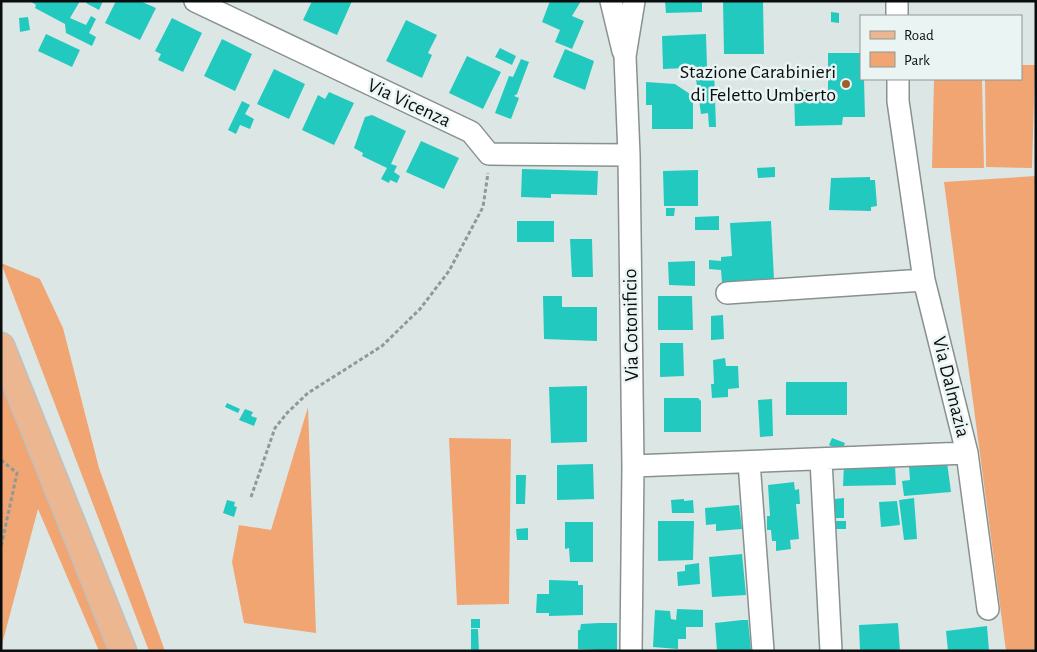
<svg xmlns="http://www.w3.org/2000/svg" width="1037" height="652" font-family="'Alegreya Sans',sans-serif">
	<style>
		.green { fill: #f0a572 }
		.building { fill: #22c9bf }
		.lines { fill: none; stroke-linecap: round; stroke-linejoin: round }
		.minor-casing { stroke: #889190; stroke-width: 24 }
		.major-casing { stroke: #bfc0c0; stroke-width: 29 }
		.path { stroke: #919998; stroke-width: 3; stroke-dasharray: 4 2.5; stroke-linecap: butt }
		.minor { stroke: #fff; stroke-width: 21 }
		.major { stroke: #ebb690; stroke-width: 26 }
		.poi-dot { fill: #a15e2d; stroke: #eaf4f3; stroke-width: 2 }
		.labels { text-anchor: middle; dominant-baseline: central; stroke-width: 5; stroke-linejoin: round; paint-order: stroke }
		.poi-label { font-size: 20px; fill: #0a0d0d; stroke: #eaf4f3; text-anchor: end }
		.street-label { font-size: 20px; fill: #0a0d0d; stroke: #eaf4f3 }
	</style>
	<rect width="100%" height="100%" fill="#dce7e5"/>
	<path class="green" d="M1021,65H1035L1032,168L986,167L985,79H1021Z
		M934,79H982L984,168H932Z
		M1036,176V651H1006L944,182Z
		M1,263L40,279L63,328L99,468L165,651H149Z
		M1,363L116,651H99L38,509L1,648Z
		M308,407L316,633L244,623L232,562L239,525L271,530Z
		M449,438L511,439L509,604L457,605Z"/>
	<path class="building" d="M30,1H80L70,18L86,25L91,16L96,19L89,33L96,37L92,46L66,33L65,24L35,8L36,5Z
		M87,1H103L99,10L86,3Z
		M116,1H140L156,8L140,40L105,23Z
		M312,1H352L337,35L303,20Z
		M550,1H581L572,16L584,21L572,49L555,42L560,30L542,22Z
		M665,1H702V12L666,13Z
		M723,1H763L764,54H724Z
		M831,12L839,13V23L831,22Z
		M28,17L30,30L20,32L19,18Z
		M172,18L202,33L183,72L158,60L161,54L155,51Z
		M406,20L437,35L428,53L432,55L422,78L386,61Z
		M46,34L80,50L72,67L38,51Z
		M706,34L707,67L663,69L662,36Z
		M222,39L252,54L235,91L204,76Z
		M500,48L516,56L512,65L495,57Z
		M565,49L594,61L585,90L553,77Z
		M828,53H861V79H864L865,117H843L842,125L795,126L794,90H828Z
		M467,56L501,72L483,109L449,93Z
		M521,59L529,62L517,94L514,96L519,98L511,119L495,113L509,76L513,77Z
		M274,69L305,84L289,119L257,104Z
		M714,70L716,127H709L708,113L701,114L696,79L698,78V71Z
		M646,82L675,84L693,96V129H652V105H646Z
		M329,92L354,103L334,145L302,130L318,95L325,99Z
		M242,101L250,105L245,114L254,119L250,129L240,125L236,134L228,130Z
		M372,115L406,131L391,164L397,166L394,172L400,176L397,183L390,180L389,183L381,179L387,168L362,156L363,153L354,148L365,117Z
		M421,141L459,158L444,189L406,172Z
		M775,167V177L758,178L757,168Z
		M522,169L598,171L597,195L551,194V198L521,197Z
		M698,170V206H664L663,171Z
		M870,177V180H875L877,206L871,207V211L829,210L831,178Z
		M666,208H675L674,216H666Z
		M719,216V230H695V217Z
		M517,221H554V242H517Z
		M771,221L774,279L722,282L721,270L709,269V260L721,261V257L732,256L730,223Z
		M570,239H592L593,277H572Z
		M695,261V286L669,285L668,262Z
		M543,296H562V307H597V341L544,339Z
		M658,296H692L693,330H658Z
		M723,315L724,339L711,340V316Z
		M660,343H683L684,376L660,377Z
		M725,358L726,366H738L739,388L728,389V397L712,398L711,384H714L713,360Z
		M786,382H847V415H786Z
		M587,386V442L551,443L549,387Z
		M664,398H698L701,401V432H664Z
		M772,399L773,436L760,437L758,400Z
		M227,403L240,409L238,413L225,407Z
		M245,409L253,412L251,416L257,418L254,426L239,420Z
		M832,438L845,443L842,451L829,445Z
		M947,462L951,492L904,496L902,481L910,480L909,466Z
		M593,464L594,499L557,500V465Z
		M844,464L895,465L896,485L843,486Z
		M516,475H526L525,504H516Z
		M794,482L795,490L799,489L800,504H796L799,539L790,540L791,549L776,551V541H772L771,530H767V516H770L768,485Z
		M844,498V518H834V499Z
		M914,498L917,539L904,540L899,500Z
		M684,499V501L693,500L694,513H672L671,500Z
		M227,500L235,502L234,506L237,507L234,517L223,513Z
		M897,501L900,525L881,527L879,502Z
		M739,505L742,529L716,531V524L706,525L705,508Z
		M658,521H694L693,560L658,561Z
		M832,521H846V529H832Z
		M565,522H593V562H570L569,548L565,549Z
		M528,528V540H517L516,529Z
		M742,554L746,595L712,597L709,557Z
		M699,563L700,584L678,586L677,572L685,571V565Z
		M549,580L578,581V585H583V615L549,616V613H536L537,594H549Z
		M677,609L703,610V627H686V639H678V649L653,647L655,610L670,611L671,619L676,620Z
		M471,619H480V628H471Z
		M742,620H748L751,651H717L715,623Z
		M599,623H617V651L578,649V630H580L581,624Z
		M898,623L900,651H860L859,625Z
		M987,626L989,651H948L946,631Z
		M471,629H478L479,651H471Z"/>
	<g class="lines">
		<g class="minor-casing">
			<path id="minor" d="M195,1L471,132L489,154L629,155
				M611,1L623,51
				M897,1V16
				M898,79V101L924,280L967,453L988,609
				M727,293L924,280
				M821,460L831,651
				M749,462L763,651
				M633,466L967,453
				M631,651L633,466L629,155L625,56L634,1"/>
		</g>
		<g class="major-casing">
			<path id="major" d="M1,346L123,651"/>
		</g>
		<path class="path" d="M1,460L17,473L1,547
			M251,497L275,428L287,413L308,393L382,346L420,309L449,271L483,207L488,173"/>
		<use href="#minor" class="minor"/>
		<use href="#major" class="major"/>
	</g>
	<circle class="poi-dot" cx="846" cy="84" r="5"/>
	<g class="labels">
		<g class="poi-label">
			<text x="836" y="72">Stazione Carabinieri<tspan x="836" dy="23">di Feletto Umberto</tspan></text>
		</g>
		<g class="street-label">
			<text transform="translate(409 103) rotate(25)">Via Vicenza</text>
			<text transform="translate(631 325) rotate(-91)">Via Cotonificio</text>
			<text transform="translate(951 387) rotate(76)">Via Dalmazia</text>
		</g>
	</g>
	<rect width="1037" height="652" fill="none" stroke="#0a0d0d" stroke-width="5"/>
	<rect x="860" y="15" width="162" height="65" fill="#eaf4f3" stroke="#909897"/>
	<rect x="870" y="31" width="25" height="8" fill="#ebb690" stroke="#909897"/>
	<text x="904" y="40" font-size="15" fill="#0a0d0d">Road</text>
	<rect x="870" y="52" width="25" height="15" fill="#f0a572" stroke="#909897"/>
	<text x="904" y="65" font-size="15" fill="#0a0d0d">Park</text>
</svg>
